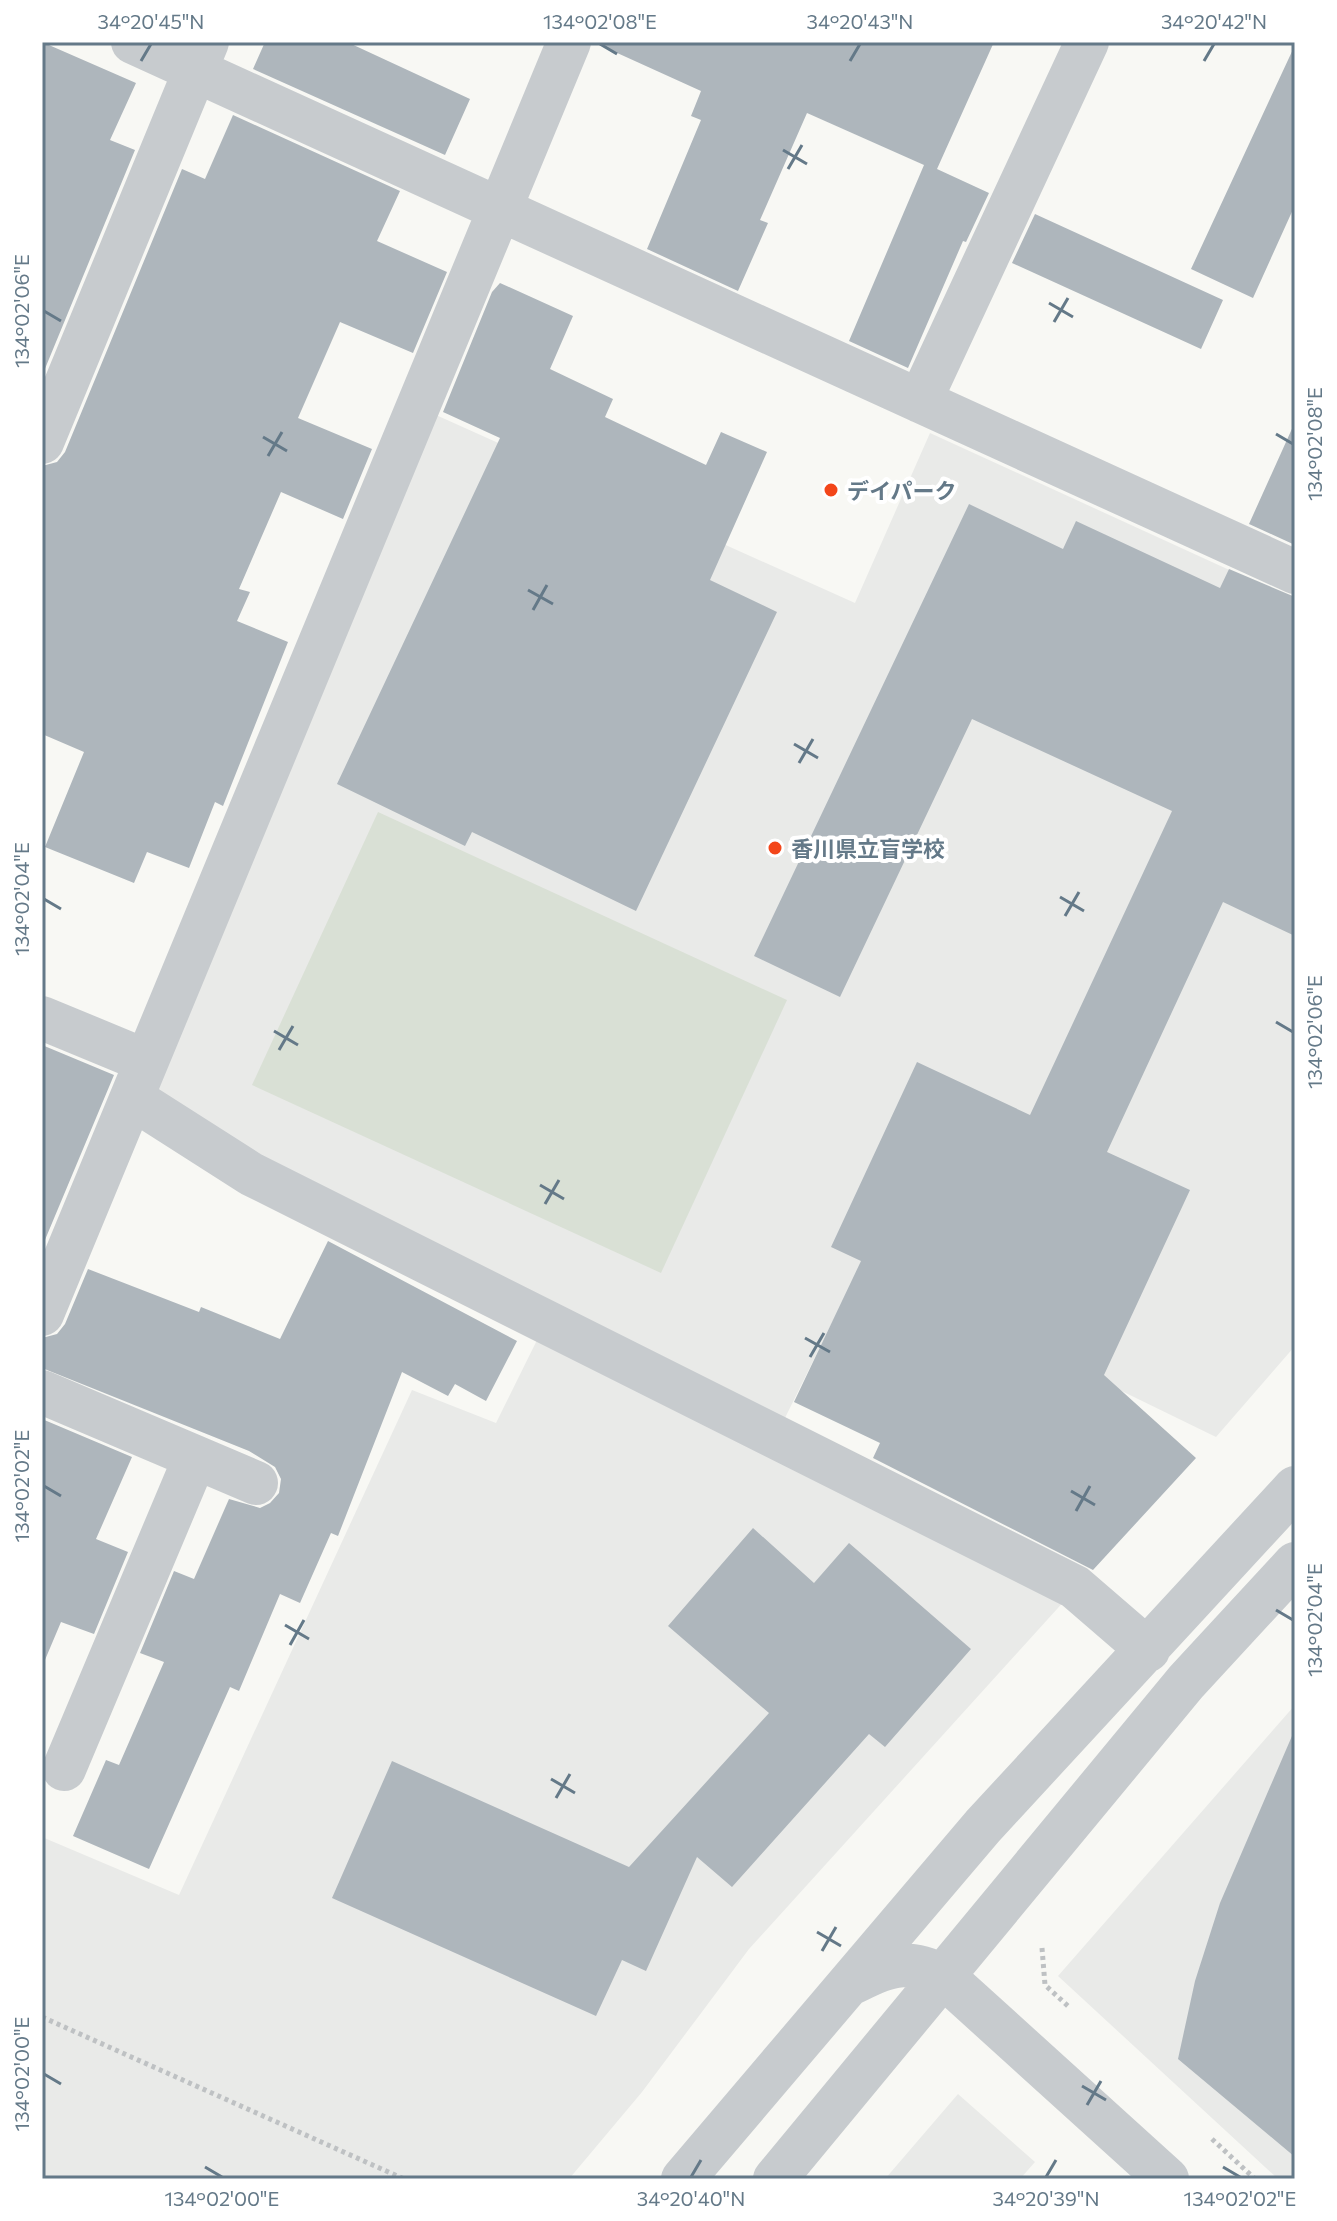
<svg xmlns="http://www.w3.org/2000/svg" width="1337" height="2221" font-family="Commissioner,'Noto Sans JP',sans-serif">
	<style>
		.built { fill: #e9eae8 }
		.green { fill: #d9e0d5 }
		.building { fill: #aeb6bc }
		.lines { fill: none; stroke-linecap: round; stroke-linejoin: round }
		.path { stroke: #bec1c3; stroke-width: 5; stroke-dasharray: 4 4; stroke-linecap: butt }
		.minor { stroke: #c7cbce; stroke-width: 44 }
		.ticks { fill: none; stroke: #647988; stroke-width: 3 }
		.poi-dot { fill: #f3461a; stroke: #fff; stroke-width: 3 }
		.labels { text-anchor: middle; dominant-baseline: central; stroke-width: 8; stroke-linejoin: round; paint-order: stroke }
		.poi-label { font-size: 22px; font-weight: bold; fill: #647988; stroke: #fff; text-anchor: start }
		.neatline { fill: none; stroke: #647988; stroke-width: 3 }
		.ticks-label { font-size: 20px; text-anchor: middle; fill: #647988 }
	</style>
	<rect width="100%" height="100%" fill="#f8f8f4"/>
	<path class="built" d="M436,415L855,603L930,433L1295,600V1346L1216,1437L861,1264L783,1422L255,1157L153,1093Z
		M541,1332L1067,1598L749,1949L642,2092L569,2179H42V1837L179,1895L412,1390L496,1423Z
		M1295,1705V2179H1278L1058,1976Z
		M958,2094L1035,2162L1020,2179H885Z"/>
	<path class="green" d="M378,812L787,1000L661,1273L252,1085Z"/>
	<path class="building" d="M42,42L136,83L110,140L135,150L42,376Z
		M265,42H347L470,99L445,155L253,69Z
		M593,42H994L937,169L989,193L966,242L963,241L908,368L849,341L924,165L807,113L760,220L768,223L738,291L647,249L701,120L691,116L701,91Z
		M1295,45V205L1253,298L1191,269Z
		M233,115L400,191L377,241L447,272L413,353L340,322L298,418L372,449L343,519L281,492L239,589L250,592L237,621L288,642L223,806L215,802L189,868L147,852L134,883L45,847L84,752L42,734V466L57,462L65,452L182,169L205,179Z
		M1035,214L1223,300L1201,349L1012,263Z
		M500,283L573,316L550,369L613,399L605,417L706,465L721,432L767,452L710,580L777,612L636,911L472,832L465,846L337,784L500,438L443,412L492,292Z
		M1295,422V545L1249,524Z
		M969,504L1063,549L1076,521L1220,588L1229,569L1295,597V936L1223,902L1107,1152L1190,1190L1104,1375L1196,1458L1093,1570L873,1458L880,1443L794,1402L861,1261L831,1247L917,1062L1030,1115L1172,811L972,719L840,997L754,956Z
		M42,1045L114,1075L42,1247Z
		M328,1241L517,1341L486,1401L455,1384L448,1396L402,1372L338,1536L331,1533L300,1603L280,1594L239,1691L230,1687L149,1869L73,1836L106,1760L119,1765L164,1662L140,1653L174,1571L194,1579L229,1499L260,1508L270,1503L279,1493L281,1479L275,1467L249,1451L42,1368V1338L57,1334L65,1324L88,1269L199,1312L201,1307L280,1339Z
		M42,1419L132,1457L96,1539L128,1552L94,1634L61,1622L42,1667Z
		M753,1528L814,1583L849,1543L971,1649L885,1747L869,1734L732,1887L697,1857L646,1971L622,1960L596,2016L332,1898L392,1761L629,1867L769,1713L668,1626Z
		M1295,1729V2157L1178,2059L1195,1981L1220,1903Z"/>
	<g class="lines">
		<path class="path" d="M1042,1948L1045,1985L1069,2007
			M42,2017L404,2179
			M1212,2139L1255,2179"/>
		<path class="minor" d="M133,42L1295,572
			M920,401L1087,42
			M42,442L207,42
			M42,1018L146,1061
			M132,1098L251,1174L1075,1587L1148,1650
			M42,1314L569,42
			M42,1392L256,1483
			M64,1769L195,1458
			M848,1985C886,1966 904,1956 944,1977L1167,2179
			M683,2179L983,1826L1295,1488
			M775,2179L1186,1682L1295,1564"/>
	</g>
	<path class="ticks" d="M600,44L617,54M141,61L151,44M850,61L860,44M1204,61L1214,44M783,150L807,164M788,169L802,145M1049,303L1073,317M44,311L61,321M1054,322L1068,298M1276,434L1293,444M263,437L287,451M268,456L282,432M528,590L553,604M533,610L547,585M794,744L818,758M799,763L813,739M1060,897L1084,911M44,899L61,909M1065,916L1079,892M1276,1022L1293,1032M274,1031L298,1045M279,1050L293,1026M540,1185L564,1199M545,1204L559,1180M805,1338L830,1352M810,1357L824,1333M44,1486L61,1496M1071,1491L1095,1505M1076,1511L1090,1486M1276,1610L1293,1620M285,1625L309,1639M290,1645L304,1620M551,1779L575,1793M556,1798L570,1774M817,1932L841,1946M822,1951L836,1927M44,2074L61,2084M1082,2086L1106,2100M1087,2105L1101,2081M205,2167L222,2177M1223,2167L1240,2177M691,2177L701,2160M1046,2177L1056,2160"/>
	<g class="poi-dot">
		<circle cx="831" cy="490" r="8"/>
		<circle cx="775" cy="848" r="8"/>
	</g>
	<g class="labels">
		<g class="poi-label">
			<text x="847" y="490">デイパーク</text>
			<text x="791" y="848">香川県立盲学校</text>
		</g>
	</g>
	<rect width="1337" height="2221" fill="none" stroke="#ffffff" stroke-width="88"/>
	<rect x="44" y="44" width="1249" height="2133" class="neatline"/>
	<g class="ticks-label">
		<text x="151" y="29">34°20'45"N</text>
		<text x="600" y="29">134°02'08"E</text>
		<text x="860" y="29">34°20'43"N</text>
		<text x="1214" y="29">34°20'42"N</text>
		<text transform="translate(22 311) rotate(-90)" y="7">134°02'06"E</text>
		<text transform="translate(1315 444) rotate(-90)" y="7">134°02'08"E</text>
		<text transform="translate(22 899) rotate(-90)" y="7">134°02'04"E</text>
		<text transform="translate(1315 1032) rotate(-90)" y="7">134°02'06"E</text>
		<text transform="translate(22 1486) rotate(-90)" y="7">134°02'02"E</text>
		<text transform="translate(1315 1620) rotate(-90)" y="7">134°02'04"E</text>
		<text transform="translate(22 2074) rotate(-90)" y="7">134°02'00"E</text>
		<text x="222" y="2206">134°02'00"E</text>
		<text x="691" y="2206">34°20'40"N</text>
		<text x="1046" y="2206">34°20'39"N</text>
		<text x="1240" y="2206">134°02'02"E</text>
	</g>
</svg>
